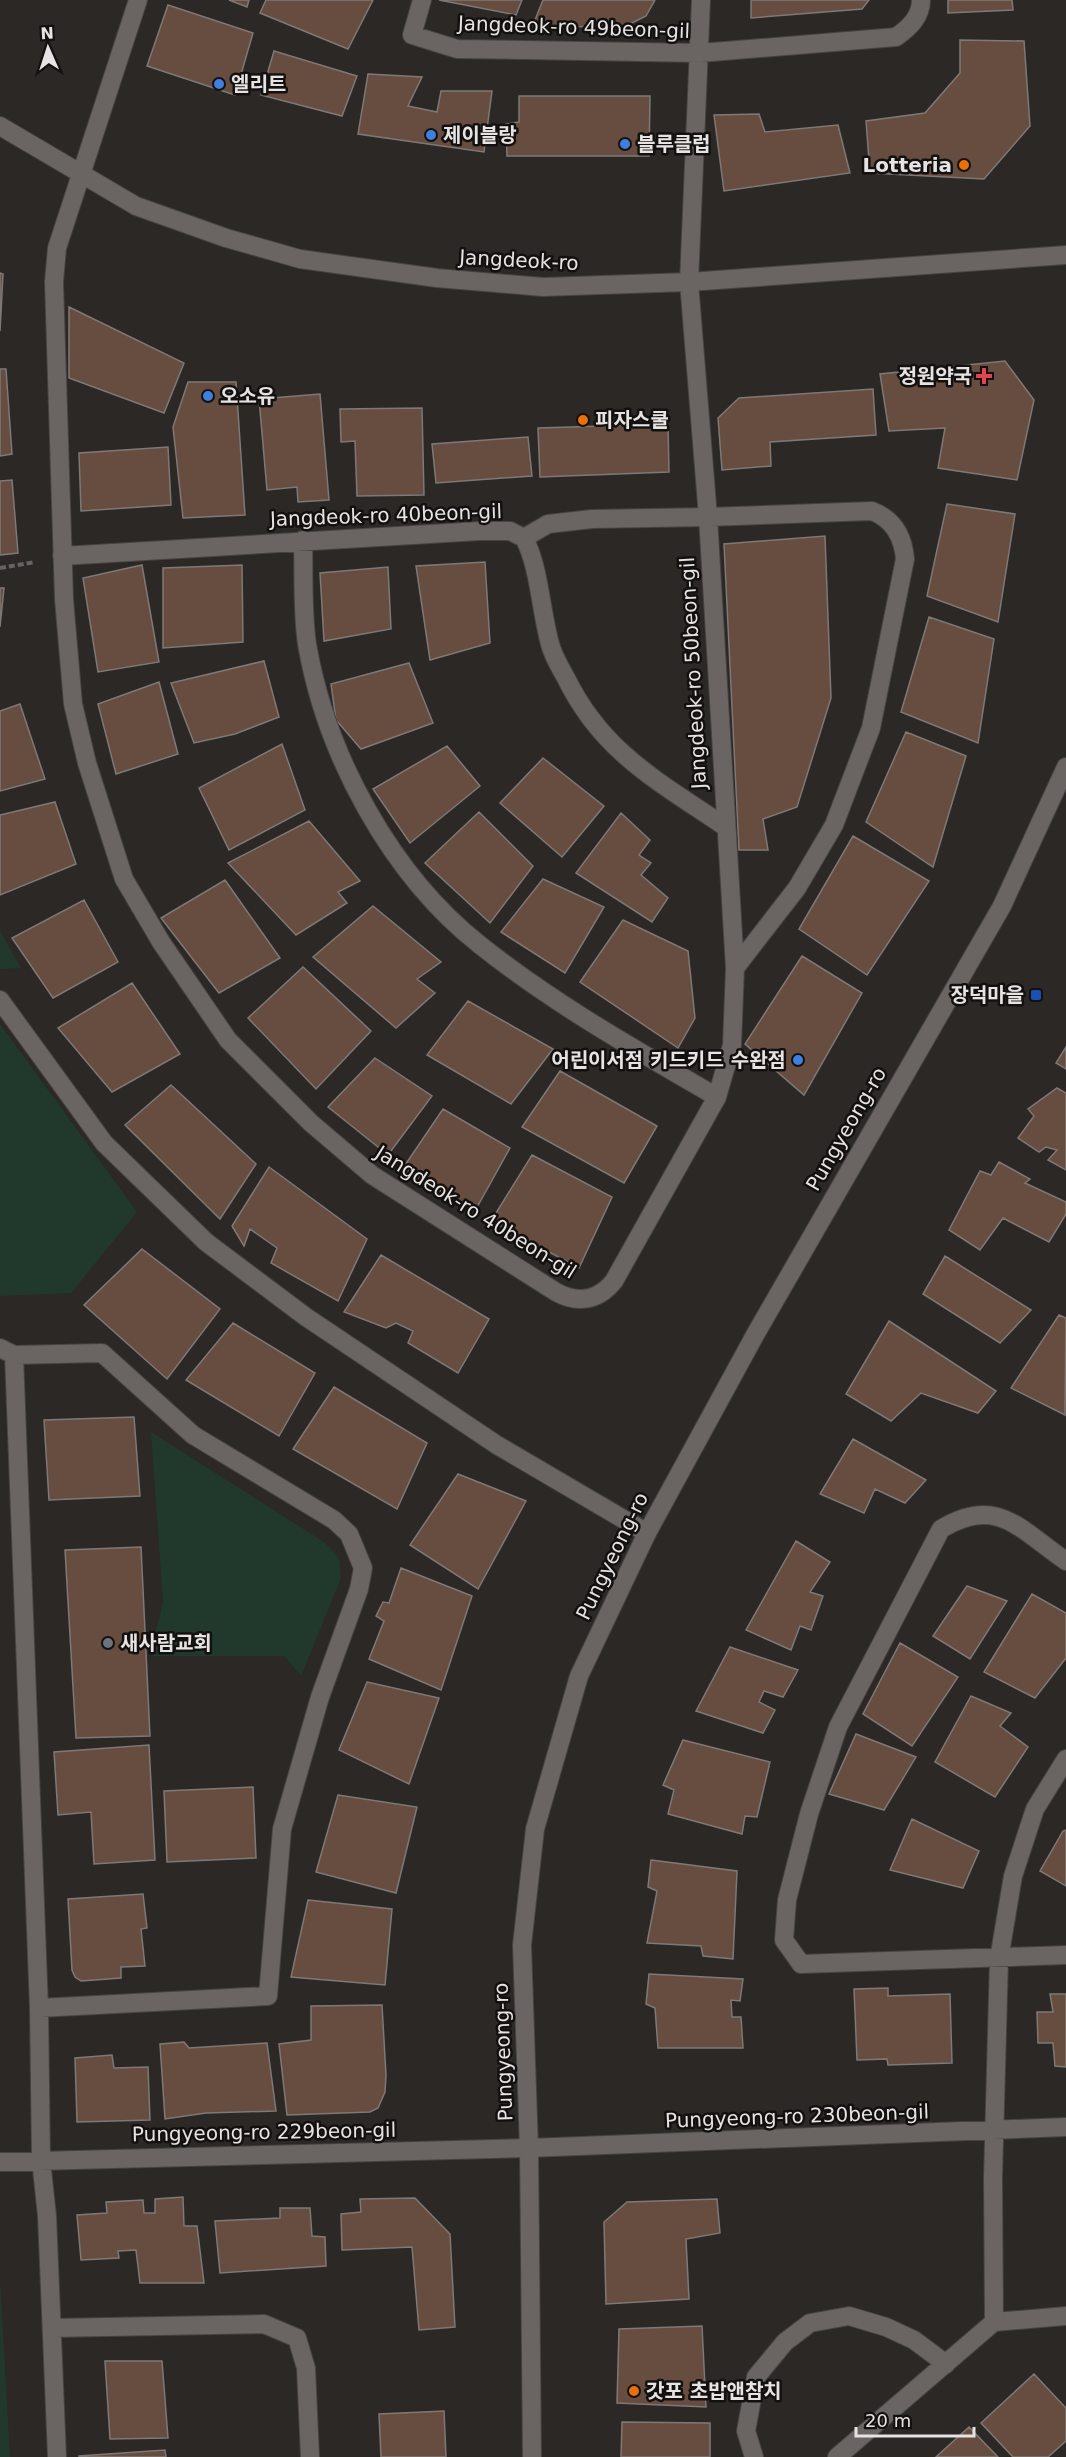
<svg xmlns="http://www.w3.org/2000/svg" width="1066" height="2457" font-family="'DejaVu Sans','Noto Sans KR',sans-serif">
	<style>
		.green { fill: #21392c }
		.building { fill: #674c40; stroke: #7e7977; stroke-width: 1.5 }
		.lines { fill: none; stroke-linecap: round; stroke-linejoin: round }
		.pedestrian-casing { stroke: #464342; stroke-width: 20 }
		.minor-casing { stroke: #464342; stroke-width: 20 }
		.secondary-casing { stroke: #464342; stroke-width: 20 }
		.path { stroke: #666362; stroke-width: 4; stroke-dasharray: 6 3; stroke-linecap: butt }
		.pedestrian { stroke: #6a6563; stroke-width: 18 }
		.minor { stroke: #6a6563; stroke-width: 18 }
		.secondary { stroke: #6a6563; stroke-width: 18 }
		.shop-dot { fill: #3f7fe0; stroke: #131110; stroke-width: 2 }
		.food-dot { fill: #e8710a; stroke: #131110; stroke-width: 2 }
		.health-dot { fill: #e0444e; stroke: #131110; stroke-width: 2 }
		.transit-dot { fill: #1a4fb4; stroke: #131110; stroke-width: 2 }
		.worship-dot { fill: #6b7280; stroke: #131110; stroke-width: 2 }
		.labels { text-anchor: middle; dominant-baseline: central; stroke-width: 5; stroke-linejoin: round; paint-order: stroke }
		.street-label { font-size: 20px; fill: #e6e3e2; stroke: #131110 }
		.poi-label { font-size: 20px; font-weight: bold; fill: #e6e3e2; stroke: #131110; text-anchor: start }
	</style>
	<rect width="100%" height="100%" fill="#2b2826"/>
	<path class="green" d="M0,931L21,968L0,969Z
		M0,1024L137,1212L71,1293L0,1296Z
		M151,1432L324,1542L339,1557L341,1578L301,1676L284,1656H153C152,1636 160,1621 163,1601Z
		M0,2279L10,2457H0Z"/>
	<path class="building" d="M229,0H249L247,7Z
		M266,0H373L348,49L260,13Z
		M439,0H522L516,15Z
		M543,0H655L646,16L622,28L533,25Z
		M751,0H869L862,9L751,18Z
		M948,0H1012L1013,10L948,13Z
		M168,5L253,33L235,95L147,66Z
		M960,40L1024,41L1030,126L984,179L870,173L866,121L925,113L960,73Z
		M274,51L357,76L342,116L261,95Z
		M368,74L422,77L408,106L437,112L441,91H492L484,152L358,134Z
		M519,96H650L649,156H507L506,124L519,122Z
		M759,114L765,132L838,125L850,173L724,191L714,115Z
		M0,273L3,274L0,331Z
		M69,307L184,363L164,413L69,378Z
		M1005,361L1034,400L1017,480L938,468L945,428L889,431L880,374Z
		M0,369H6L12,454L0,456Z
		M188,382H236L245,515L183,518L173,427Z
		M873,389L876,435L770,442L771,466L722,470L718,418L739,398Z
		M320,394L329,500L298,502L297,487L267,490L259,399Z
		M422,408L424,495L357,496L355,441L341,442L340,409Z
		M668,424L669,472L540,477L538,428Z
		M528,437L532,476L436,483L432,444Z
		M168,447L171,505L81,511L79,453Z
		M12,480L18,553L0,555V481Z
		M947,504L1015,514L998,622L927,596Z
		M825,536L831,698L797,807L763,819L768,850H739L724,544Z
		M485,562L490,643L430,660L416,566Z
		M142,565L159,662L98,672L83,578Z
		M242,565L243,642L163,648V568Z
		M388,567L391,629L324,641L320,573Z
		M0,588H4L0,627Z
		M929,617L994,639L978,743L901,712Z
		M264,661L279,717L235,734L194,743L171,683Z
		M409,663L433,723L361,749L336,720L331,684Z
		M159,682L178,754L116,774L98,704Z
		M20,704L45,779L0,791V711Z
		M906,732L966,756L933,867L866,822Z
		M282,744L305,810L229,850L199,788Z
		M447,746L480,786L410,843L373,789Z
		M543,758L604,806L562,857L500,803Z
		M55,802L76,864L0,895V815Z
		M479,812L533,866L490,923L425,863Z
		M621,813L650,840L639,855L651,863L641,875L668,898L652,922L576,873Z
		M309,821L360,881L338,892L347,903L296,935L228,863Z
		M853,836L929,881L867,975L799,929Z
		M543,879L604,907L565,973L501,932Z
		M225,880L280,958L219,993L161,918Z
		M84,900L118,962L53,998L12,938Z
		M373,906L441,962L417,979L435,993L396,1028L313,957Z
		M623,920L688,951L695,1018L678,1048L580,982Z
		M802,956L862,993L804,1095L745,1044Z
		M303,967L371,1031L316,1089L248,1018Z
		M132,983L180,1054L112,1092L58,1028Z
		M468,1001L553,1049L511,1104L427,1055Z
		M1066,1047V1069L1056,1063Z
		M375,1058L432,1096L388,1155L328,1107Z
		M560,1071L657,1126L624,1183L522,1127Z
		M171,1085L256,1164L220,1219L125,1125Z
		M1057,1088L1066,1093V1170L1048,1160L1057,1150L1046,1147L1039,1152L1018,1138L1034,1116L1028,1109Z
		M443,1109L510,1148L476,1209L401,1171Z
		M532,1155L612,1197L579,1268L491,1221Z
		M999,1162L1030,1179L1025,1183L1066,1202V1214L1049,1242L1003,1218L980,1250L949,1230L980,1171L991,1175Z
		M269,1167L367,1239L338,1301L271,1263L277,1248L250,1229L244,1246L232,1226Z
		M142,1249L220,1309L167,1379L84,1305Z
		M381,1255L489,1319L458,1373L408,1343L413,1331L396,1323L386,1328L344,1312Z
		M945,1256L1031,1310L1000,1343L923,1294Z
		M1059,1315L1066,1318L1065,1415L1011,1388Z
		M889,1321L996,1391L978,1413L921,1393L891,1421L846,1394Z
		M233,1323L315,1373L279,1436L186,1380Z
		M334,1387L427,1443L397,1509L293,1449Z
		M134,1417L140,1496L49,1500L44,1420Z
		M853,1439L926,1480L905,1503L875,1489L864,1513L820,1494Z
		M458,1474L526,1501L478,1589L410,1545Z
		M796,1541L830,1562L810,1592L823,1596L811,1630L800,1626L791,1650L746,1630Z
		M141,1547L150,1736L76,1738L65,1550Z
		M401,1568L472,1596L441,1690L369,1659L384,1621L376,1616L383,1602L389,1603Z
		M967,1586L1007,1601L970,1659L933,1636Z
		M1032,1594L1066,1613V1658L1035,1698L984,1672Z
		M900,1643L958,1677L912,1746L863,1714Z
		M730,1647L798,1670L783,1697L764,1691L759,1702L775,1710L763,1733L696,1711Z
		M367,1682L439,1698L409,1784L339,1750Z
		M971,1696L1011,1713L1000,1726L1028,1747L995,1797L935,1762Z
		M856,1734L916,1757L884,1810L829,1794Z
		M683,1740L770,1762L757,1817L745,1816L742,1834L668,1814L674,1790L663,1785Z
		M149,1745L155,1860L94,1864L91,1812L58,1815L54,1752Z
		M253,1787L256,1858L167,1862L164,1791Z
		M338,1795L417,1807L396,1893L316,1872Z
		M912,1819L979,1851L963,1888L890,1870Z
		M1066,1830V1886L1040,1871L1063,1831Z
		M651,1860L737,1871L733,1959L703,1956L701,1946L647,1943L657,1891L648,1887Z
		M143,1894L147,1928L141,1929L145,1966L121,1967V1978L81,1981L75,1977L72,1970L68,1899Z
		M308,1900L392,1909L385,1985L291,1977Z
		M649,1974L743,1979L740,2001L731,2000L732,2017H741L743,2048H658L655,2008L646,2004Z
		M888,1988V1996L950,1994L952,2063L888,2065L887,2059L857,2060L854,1989Z
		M1050,1994H1066V2067L1055,2066L1053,2043H1038L1037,2012H1053Z
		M382,2005L386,2075L385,2092L378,2108L370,2112L287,2115L279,2044L311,2040V2006Z
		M184,2042L189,2048L267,2043L276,2111L206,2113L165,2119L160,2044Z
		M112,2055L114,2068L148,2067L150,2120L77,2122L75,2058Z
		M183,2197L184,2226H197L204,2283H140L136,2250L118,2251L119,2258L81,2260L77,2215L107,2213L106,2202L143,2200L144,2213H155V2199Z
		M415,2198L450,2234L455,2327L419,2330L412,2247L342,2250L341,2214L361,2212L360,2199Z
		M717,2199L720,2233L686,2239L689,2299L606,2304L604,2222L627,2202Z
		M280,2208H310L312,2236L325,2237L326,2266L220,2273L215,2221L280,2218Z
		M702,2326L706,2407L617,2403L619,2329Z
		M105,2361H162L168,2438L110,2439Z
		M1034,2374L1066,2408V2441L1048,2457H1013L981,2423Z
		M444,2411L446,2457H381L379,2414Z
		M622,2422L710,2423V2457H621Z
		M969,2427L998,2457H936Z
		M165,2450L166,2457H79V2456Z"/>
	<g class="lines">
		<g class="pedestrian-casing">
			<path id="pedestrian" d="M592,519L708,517
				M0,1000L104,1143L206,1242L306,1317L497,1445L647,1533"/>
		</g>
		<g class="minor-casing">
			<path id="minor" d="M138,0L57,248L54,282L64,599L73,704L87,763L124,879L161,942L228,1040L311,1123L372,1175L556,1292C578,1304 598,1301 614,1281L717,1097L732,1045L735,968L708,517L689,282L701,0
				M422,0L412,35L457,49L700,53L896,37C909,28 921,17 921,0
				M708,517L872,511C893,519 903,536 905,559L871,728L834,825L797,888L735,968
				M524,538C539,565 541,612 550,644C553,656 560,667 566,678C602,752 658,781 724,826
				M524,538L548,524L592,519
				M303,540C304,574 302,611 307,644C326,755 391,875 480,945C554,1004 636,1050 717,1097
				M62,556L480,531H510L524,538
				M0,1348L14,1355L102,1353L193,1435L334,1520L349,1534L363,1568L359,1589L320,1697L282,1829L268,1996L39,2008
				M14,1355L39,2008L41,2160L47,2216L57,2457
				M1066,1561C1019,1529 997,1495 941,1529L838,1727L809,1814L787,1900L784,1940L801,1964L1066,1955
				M0,2162L529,2148L1066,2127
				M994,2322L1066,2316
				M52,2328L264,2324L297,2338L306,2368L310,2457
				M754,2457L746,2431L756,2377L785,2342L810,2323L849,2316L886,2327L914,2340L946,2364
				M837,2457L994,2322L993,2178L999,1959L1013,1876L1035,1809L1066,1759"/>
		</g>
		<g class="secondary-casing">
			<path id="secondary" d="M0,126L136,206L226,238L300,259L437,278L543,287L689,282L1066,255
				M532,2457L529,2148L522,1945L535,1829L579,1676L647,1533L755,1335L1002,906L1066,767"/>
		</g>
		<path class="path" d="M0,568L35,562"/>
		<use href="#pedestrian" class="pedestrian"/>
		<use href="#minor" class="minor"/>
		<use href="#secondary" class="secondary"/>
	</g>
	<g class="shop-dot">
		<circle cx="219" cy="84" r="6"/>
		<circle cx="431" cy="135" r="6"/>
		<circle cx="625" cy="144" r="6"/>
		<circle cx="208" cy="396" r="6"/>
		<circle cx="798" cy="1060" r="6"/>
	</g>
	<g class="food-dot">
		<circle cx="964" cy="165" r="6"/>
		<circle cx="583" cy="420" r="6"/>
		<circle cx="634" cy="2391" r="6"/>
	</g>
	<path class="health-dot" d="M981 367h6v6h6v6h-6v6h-6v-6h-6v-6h6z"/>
	<rect class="transit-dot" x="1030" y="989" width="12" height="12" rx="3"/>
	<circle class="worship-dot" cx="108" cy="1643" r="6"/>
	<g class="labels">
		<g class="street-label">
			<text transform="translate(574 27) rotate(2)">Jangdeok-ro 49beon-gil</text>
			<text transform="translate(519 260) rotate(3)">Jangdeok-ro</text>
			<text transform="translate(386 515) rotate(-2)">Jangdeok-ro 40beon-gil</text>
			<text transform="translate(693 673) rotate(-93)">Jangdeok-ro 50beon-gil</text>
			<text transform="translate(846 1129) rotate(-60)">Pungyeong-ro</text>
			<text transform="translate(476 1212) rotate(32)">Jangdeok-ro 40beon-gil</text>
			<text transform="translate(612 1556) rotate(-64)">Pungyeong-ro</text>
			<text transform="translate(503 2052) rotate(-92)">Pungyeong-ro</text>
			<text transform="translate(797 2116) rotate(-2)">Pungyeong-ro 230beon-gil</text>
			<text transform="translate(264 2132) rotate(-1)">Pungyeong-ro 229beon-gil</text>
		</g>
		<g class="poi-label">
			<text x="231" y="84">엘리트</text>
			<text x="443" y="135">제이블랑</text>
			<text x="637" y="144">블루클럽</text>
			<text x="952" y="165" text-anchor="end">Lotteria</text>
			<text x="972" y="376" text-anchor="end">정원약국</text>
			<text x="220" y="396">오소유</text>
			<text x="595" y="420">피자스쿨</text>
			<text x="1024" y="995" text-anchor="end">장덕마을</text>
			<text x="786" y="1060" text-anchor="end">어린이서점 키드키드 수완점</text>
			<text x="120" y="1643">새사람교회</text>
			<text x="646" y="2391">갓포 초밥앤참치</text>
		</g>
	</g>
	<g transform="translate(48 48) rotate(357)" stroke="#131110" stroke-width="4.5" paint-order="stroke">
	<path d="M0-4.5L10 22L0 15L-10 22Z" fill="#e6e3e2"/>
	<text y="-9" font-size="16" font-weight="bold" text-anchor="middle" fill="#e6e3e2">N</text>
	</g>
	<path d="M856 2427v9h118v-9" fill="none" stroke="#e6e3e2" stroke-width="3"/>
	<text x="865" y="2427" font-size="18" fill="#e6e3e2" stroke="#131110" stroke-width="4.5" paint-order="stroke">20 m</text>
</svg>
